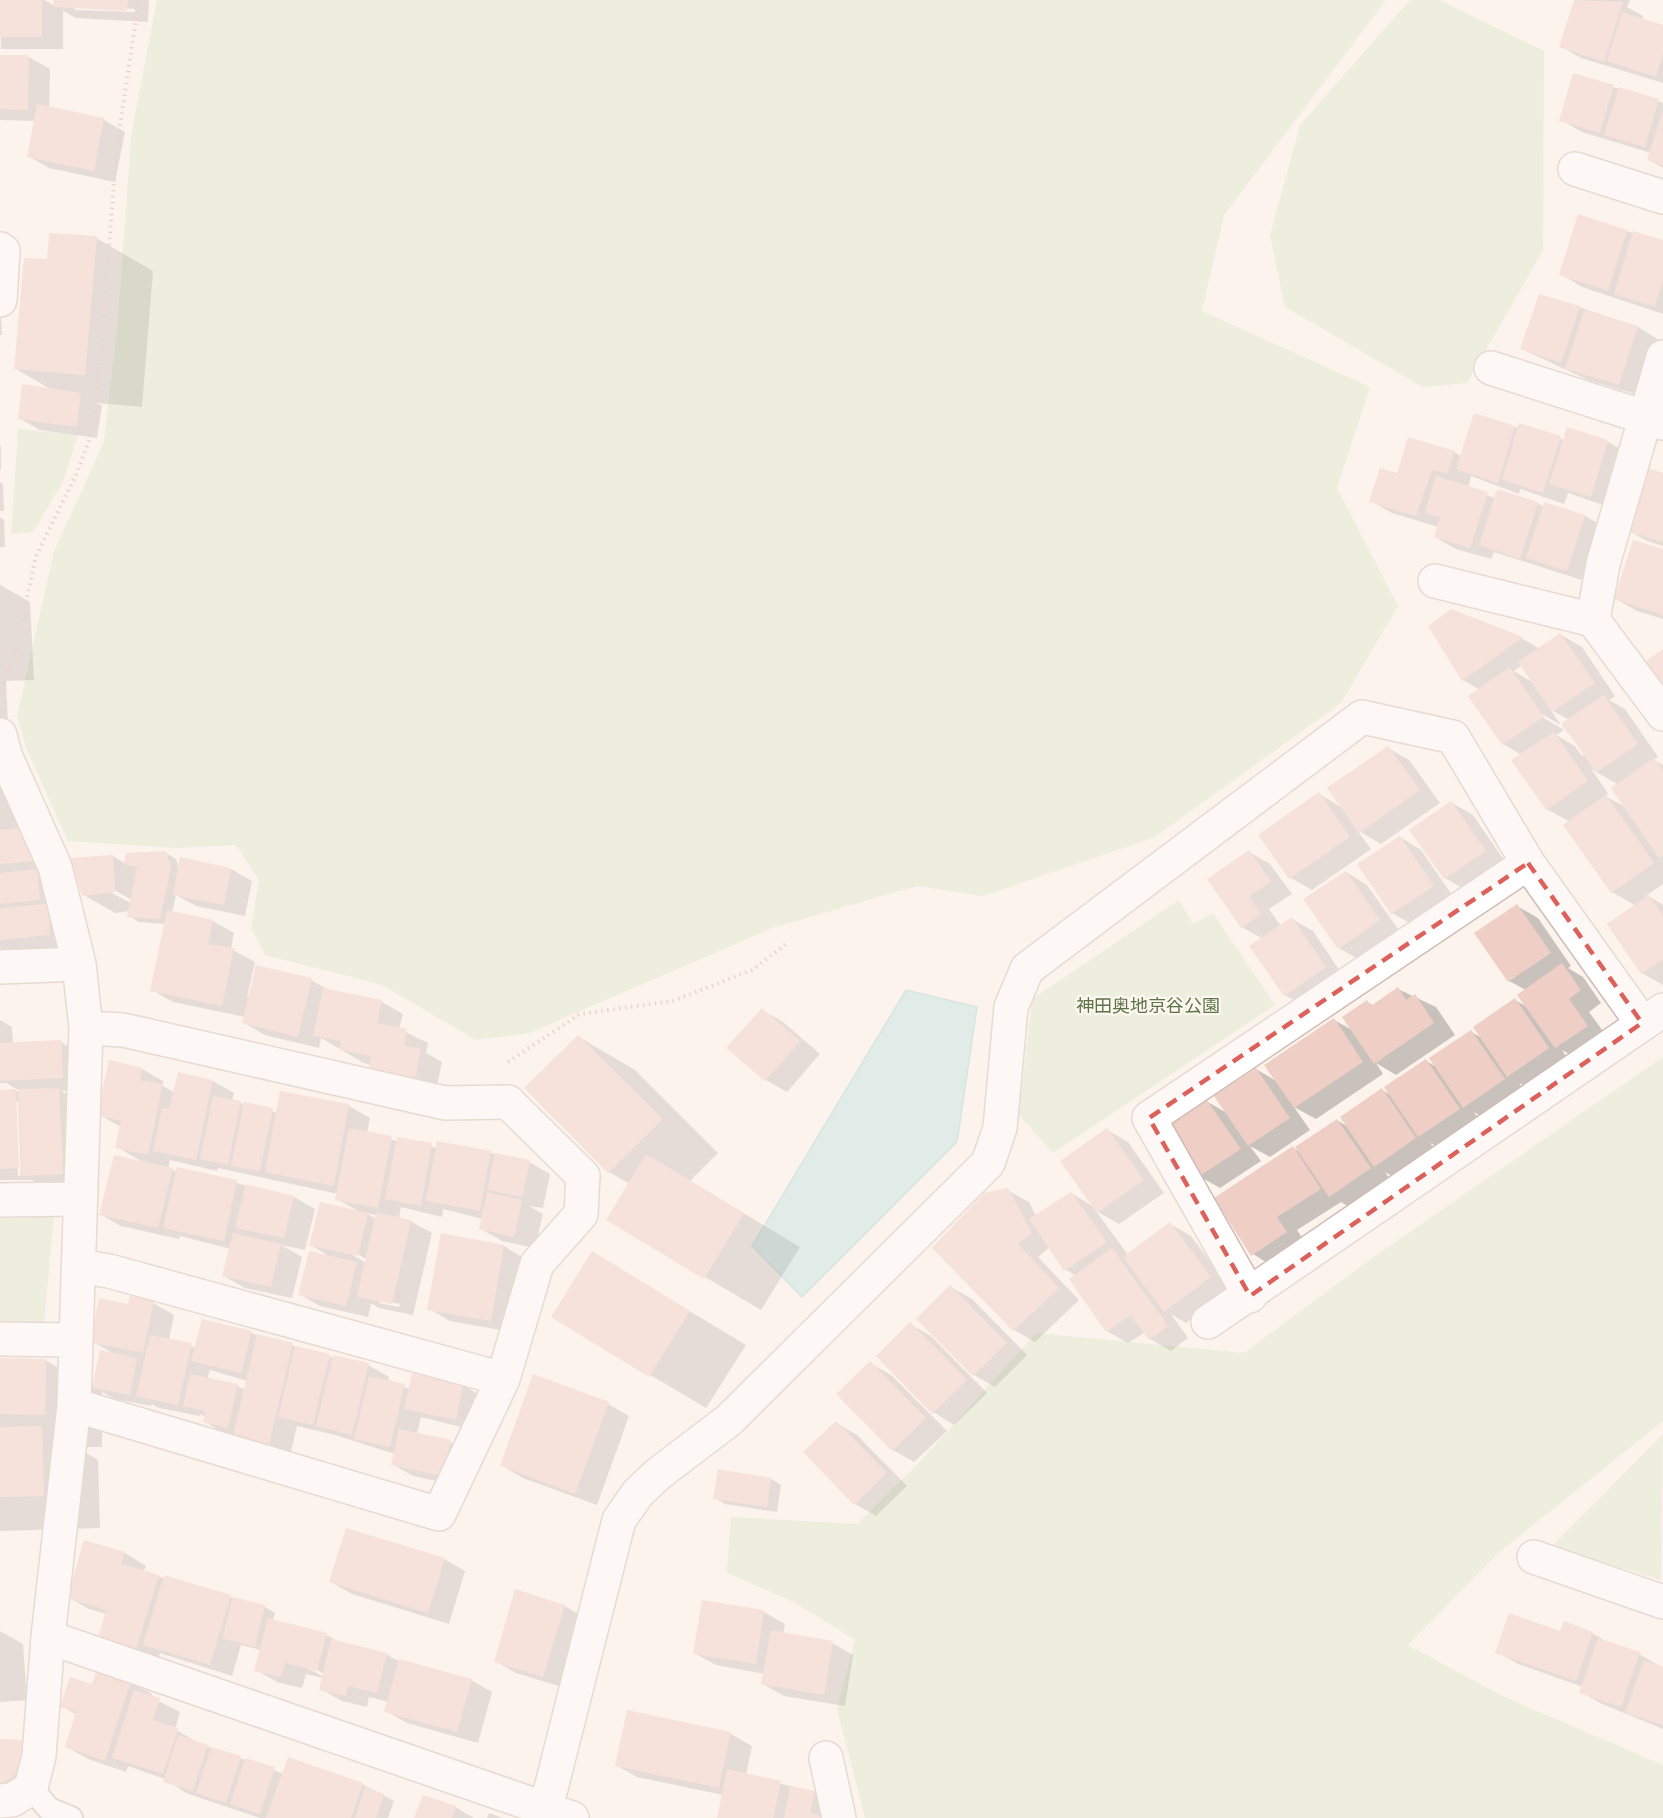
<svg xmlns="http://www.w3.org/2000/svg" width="1663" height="1818" font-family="'Public Sans','Noto Sans JP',sans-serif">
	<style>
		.green { fill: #dce9ca }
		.water { fill: #c1e5e4; stroke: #a7d6d5; stroke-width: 1.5 }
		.shadow { fill: #0003; fill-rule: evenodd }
		.building { fill: #efcec5 }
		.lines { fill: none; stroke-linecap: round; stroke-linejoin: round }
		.lane-casing { stroke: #d0bcb4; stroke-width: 26 }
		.street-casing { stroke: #d0bcb4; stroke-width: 36 }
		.path { stroke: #d5b1a7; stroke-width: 4; stroke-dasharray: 1.5 4.5; stroke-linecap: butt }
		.lane { stroke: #fff; stroke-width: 22 }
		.street { stroke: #fff; stroke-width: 33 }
		.marked { fill: none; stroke: #dd605a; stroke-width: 4.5; stroke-dasharray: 12 8; stroke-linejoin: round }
		.labels { text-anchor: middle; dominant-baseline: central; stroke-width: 4.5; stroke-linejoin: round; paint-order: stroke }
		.park-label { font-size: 18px; fill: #5b7545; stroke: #fef7f2 }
	</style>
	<rect width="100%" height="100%" fill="#fcf3ec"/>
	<path class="green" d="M157,0H1386L1224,215L1202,311L1370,387L1337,488L1398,606L1341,703L1155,837L983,896L917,886L775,927L529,1033L476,1040L382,985L265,955L251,928L259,880L236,845L177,848L68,841L27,750L17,716L54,551L104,442L118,319L131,136Z
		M1410,0H1439L1544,51L1543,250L1467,383L1423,387L1285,307L1270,235L1300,125Z
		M18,429L78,435L63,482L33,532L11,534Z
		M1179,900L1193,924L1213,913L1275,1005L1053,1153L1019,1115L1032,999Z
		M1663,1057V1421L1497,1554L1408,1645L1502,1696L1663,1765V1818H865L837,1709L855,1640L794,1602L727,1573L731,1517L857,1524L915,1467L1036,1333L1244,1353L1375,1256Z
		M54,1215L44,1324H0V1216Z
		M1663,1434L1661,1580L1552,1546Z"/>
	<path class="water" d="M906,990L977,1007L957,1142L802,1297L752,1246Z"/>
	<path class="shadow" d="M0,0H44L55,6V0H149L148,22L76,18L63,11V49H1ZM75,7L135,9V12L75,10Z
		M1576,0H1630L1627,7L1643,16L1642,20L1663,27V83L1581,58L1560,46Z
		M0,56L29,57L50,69L49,109L104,120L125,132L115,182L49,168L28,156L35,121L0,120Z
		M1575,75L1663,103V168L1649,160L1651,153L1582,132L1561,120Z
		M1626,231L1663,242V314L1582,287L1561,274Z
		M96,238L153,271L142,407L96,403L102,406L97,438L40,430L19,418L52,390L16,369L48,261Z
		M0,294L2,335H0Z
		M1579,307L1638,327L1659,340L1641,396L1588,380L1522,349Z
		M1515,427L1565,440L1568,429L1608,442L1629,454L1612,508L1568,493L1564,504L1520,489L1519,494L1471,476L1468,488L1495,498L1537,503L1544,507L1545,504L1585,516L1606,528L1588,582L1494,552L1491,559L1456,549L1435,537L1438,527L1392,513L1371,501L1398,475L1454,452L1462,457Z
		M0,446L1,447V470H0Z
		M1663,474V546L1647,541L1626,529Z
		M0,482L3,484L4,511H0Z
		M0,517L4,520L5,547H0Z
		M1663,551V619L1637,611L1616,599Z
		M0,585L30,602L34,680L6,681L9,748H0Z
		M1451,610L1523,639L1540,649L1561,635L1582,647L1615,696L1609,700L1625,709L1658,757L1654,760L1663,765V884L1647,895L1663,905V985L1642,973L1636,906L1612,892L1570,822L1547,809L1522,755L1503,744L1470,697L1480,690L1463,680ZM1522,665L1535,684L1514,671ZM1550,709L1569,720L1562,725L1585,754L1582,756L1575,746L1556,735L1564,730L1537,714L1538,712L1561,725ZM1591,769L1619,785L1627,808L1605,796L1608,793Z
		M1388,748L1409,760L1440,803L1381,844L1357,830L1371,849L1312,890L1291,878L1260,835L1319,794L1343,808Z
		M0,779L71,947L8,953L0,948Z
		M1452,803L1473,815L1506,863L1466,890L1445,878Z
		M1400,837L1421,850L1454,898L1413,925L1392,913Z
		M1249,852L1270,864L1292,894L1269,909L1281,926L1292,919L1313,931L1346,980L1306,1007L1285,995L1263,939L1242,927Z
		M166,853L176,859L179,870L181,859L231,869L252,881L245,916L196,906L176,895L172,913L213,921L234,933L231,949L255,962L247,997L311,980L332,992L382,1002L403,1014L399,1029L428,1043L426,1053L442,1062L436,1091L362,1062L321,1038L319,1048L265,1035L244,1023L245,1017L173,1002L152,990L166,924L139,922L129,916L130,911L115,913L84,895L113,856L126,864ZM109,887L132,900V904L107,890Z
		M1346,872L1367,885L1400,932L1360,960L1339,948Z
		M1517,906L1538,918L1571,966L1568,968L1583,977L1601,1003L1589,1012L1608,1038L1578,1059L1562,1050L1569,1061L1529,1088L1519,1083L1525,1092L1485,1119L1474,1112L1480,1121L1440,1148L1430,1143L1436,1151L1396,1178L1385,1172L1391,1181L1351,1208L1341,1202L1297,1230L1307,1245L1274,1267L1253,1254L1293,1148L1301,1153L1337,1120L1348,1127L1382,1090L1392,1096L1426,1061L1437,1067L1471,1032L1482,1038L1515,1000L1529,1008L1526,990L1509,981Z
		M1398,989L1436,1007L1455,1035L1396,1075L1376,1063L1383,1074L1316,1119L1294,1107L1310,1130L1270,1157L1250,1146L1261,1161L1220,1188L1199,1176L1206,1101L1227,1113L1256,1069L1278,1082L1334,1020L1354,1031L1367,1002L1374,1006Z
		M762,1010L783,1022L820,1054L787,1092L766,1080L728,1048Z
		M0,1020L12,1027L13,1044L61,1042L82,1054L83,1089L61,1091L80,1101L84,1186L44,1187L32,1180H0V1091H20L6,1083H0ZM15,1101H18L21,1175L18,1176Z
		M579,1037L635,1070L718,1153L690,1181L800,1247L761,1310L705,1277L630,1184L609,1172Z
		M142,1069L163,1081V1086L175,1093L179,1074L213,1081L234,1093L232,1101L278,1113L349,1106L370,1118L367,1133L397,1141L398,1139L437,1148L490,1153L529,1162L550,1174L543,1208L529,1206L543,1214L535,1248L502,1241L481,1229L483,1219L443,1209L442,1217L401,1207L399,1219L410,1221L432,1233L413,1315L379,1308L371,1303L368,1317L320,1306L299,1294L330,1257L311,1245L358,1211L337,1199L338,1194L218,1168L217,1171L170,1160L168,1168L177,1172L178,1169L294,1197L315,1209L305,1250L281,1245L302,1257L292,1298L245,1288L224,1276L231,1249L180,1236L179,1239L121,1226L100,1214L143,1162L117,1147L121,1127L98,1114ZM366,1213L376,1215V1219ZM353,1251L366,1259V1263L351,1254ZM379,1300L400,1304L399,1307L379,1303Z
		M1107,1130L1128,1142L1164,1193L1119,1224L1096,1211L1128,1255L1170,1224L1191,1236L1231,1290L1186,1323L1171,1314L1188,1338L1171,1351L1150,1339L1145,1332L1128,1343L1107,1331L1071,1280L1076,1276L1065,1269L1050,1247L1038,1257L1079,1300L1035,1342L1014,1330L1007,1190L1029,1202L1036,1216L1071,1193L1094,1207Z
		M442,1235L504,1246L525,1259L512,1332L450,1321L429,1309Z
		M593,1253L746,1345L706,1408L650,1375Z
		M951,1287L972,1299L1027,1355L995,1387L974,1375Z
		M153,1303L174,1315L169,1340L196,1348L251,1333L334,1358L368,1365L389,1377L388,1382L410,1389L413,1374L463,1385L484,1398L477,1431L421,1417L417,1434L450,1442L471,1454L464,1487L413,1476L392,1464L395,1454L335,1435L297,1426L290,1455L226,1434L205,1422L206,1417L200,1414L199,1416L159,1408L152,1404L151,1406L115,1399L102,1392V1447H75L98,1460L100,1528L0,1531V1360H45L94,1388L114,1354L92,1341L129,1306ZM210,1370L247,1381L245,1390L237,1386L207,1379Z
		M910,1324L931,1336L987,1393L954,1425L933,1412Z
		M870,1363L891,1375L947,1431L914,1462L893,1450L838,1394Z
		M608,1404L629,1416L597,1505L523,1478L502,1466Z
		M836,1423L857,1435L907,1486L876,1516L855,1504Z
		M771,1479L781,1485L777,1512L725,1504L715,1498Z
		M85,1542L125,1553L146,1566L143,1572L265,1607L275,1613L273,1620L326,1635L341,1643L386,1654L400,1662L471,1680L492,1692L478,1743L407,1723L386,1711L389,1702L369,1697L367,1707L342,1701L321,1689L323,1678L306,1674L302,1688L277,1682L256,1670L261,1650L241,1645L232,1676L160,1653L158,1661L120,1649L106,1614L89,1609L68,1597ZM311,1666L324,1674V1677L309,1669Z
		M444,1559L465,1571L449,1624L352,1594L331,1582Z
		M516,1591L565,1606L586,1619L565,1688L516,1673L495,1661Z
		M764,1612L785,1624L783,1634L832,1643L853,1655L845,1706L784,1696L763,1684L765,1674L716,1665L694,1653Z
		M0,1631L23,1644L27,1700L0,1702Z
		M1561,1633H1592L1611,1644L1639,1654L1663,1668V1729L1602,1704L1581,1692L1583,1687L1518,1664L1497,1652Z
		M130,1682L152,1694L151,1697L180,1712L175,1729L198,1743L284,1774L362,1784L394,1801L388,1818H260L186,1793L165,1779L128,1766L126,1772L88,1759L67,1747L77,1715L62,1706L93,1686Z
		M628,1712L731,1734L752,1746L746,1775L814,1792L835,1805L833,1818H718L723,1795L637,1777L616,1765Z
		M0,1741H23L33,1747L31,1776L0,1789Z
		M455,1807L474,1818H416Z
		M489,1813L503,1818H487Z"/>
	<path class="building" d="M0,0H42V37H0Z
		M54,0H128L127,11L53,7Z
		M1574,0L1623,2L1604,62L1559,47Z
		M1622,12L1663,25V54L1656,77L1607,61Z
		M0,55H29L28,110L0,109Z
		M1573,73L1614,85L1600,133L1559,121Z
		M1619,87L1659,99L1645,147L1604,135Z
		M37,104L104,118L94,171L27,157Z
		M1663,110V166L1647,160Z
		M1578,214L1627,230L1608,291L1559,275Z
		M1633,231L1663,240V280L1655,307L1614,294Z
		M49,233L97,236L85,375L14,369L24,258L47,259Z
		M1539,294L1580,306L1561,363L1520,349Z
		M1584,310L1638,326L1619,385L1565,369Z
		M22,384L81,393L76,427L18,419Z
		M1474,413L1515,426L1498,483L1456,469Z
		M1519,423L1561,436L1543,493L1502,480Z
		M1567,427L1608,440L1591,497L1549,484Z
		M1408,437L1455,451L1447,474L1432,470L1416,516L1369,502L1380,468L1397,473Z
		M1644,467L1663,473V542L1624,530Z
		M1436,476L1488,492L1470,548L1434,537L1440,517L1425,513Z
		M1497,489L1538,502L1520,559L1479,545Z
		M1544,502L1585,515L1567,571L1526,558Z
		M1633,540L1663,549V615L1614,599Z
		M1451,609L1523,637L1462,681L1428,626Z
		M1560,633L1595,683L1552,712L1518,662Z
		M1663,649V702L1638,667Z
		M1510,667L1544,717L1502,745L1468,696Z
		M1604,695L1638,744L1596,773L1562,723Z
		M1554,732L1588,781L1546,810L1511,760Z
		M1388,746L1420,790L1359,833L1327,788Z
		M1654,758L1663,771V855L1659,858L1611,788Z
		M1319,792L1350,837L1289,879L1258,835Z
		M1606,795L1654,863L1611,893L1563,825Z
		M1451,801L1486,851L1444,879L1409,830Z
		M32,827L35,861L0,864V830Z
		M1400,836L1434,886L1391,914L1357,864Z
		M1249,850L1271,882L1249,896L1261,914L1241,928L1207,879Z
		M166,851L171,867L160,919L127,917L137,867L124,864L126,853Z
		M113,855L115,892L82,896L70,858Z
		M180,857L231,868L224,905L173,895Z
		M37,869L40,900L0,904V873Z
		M1346,871L1380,920L1338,949L1303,899Z
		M1649,895L1663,916V959L1641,974L1607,924Z
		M48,904L50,935L0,940V908Z
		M1517,904L1551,953L1508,982L1474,933Z
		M167,910L213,920L208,944L234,948L222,1006L150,991Z
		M1292,917L1326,967L1284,996L1249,946Z
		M1562,963L1581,990L1569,999L1588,1026L1555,1048L1517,995Z
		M256,965L312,978L298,1037L242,1023Z
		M1398,987L1406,1000L1415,994L1434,1023L1374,1064L1342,1017L1367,1000L1371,1006Z
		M323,988L382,1000L377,1023L407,1029L404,1045L421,1049L415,1080L369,1070L371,1056L340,1050L341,1041L313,1036Z
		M1515,998L1549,1048L1507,1077L1473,1027Z
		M762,1008L800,1041L765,1081L726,1048Z
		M1334,1018L1363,1062L1294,1108L1264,1065Z
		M1471,1030L1505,1079L1463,1108L1429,1058Z
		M578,1035L663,1119L608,1173L524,1088Z
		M61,1040L63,1078L0,1081V1043Z
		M1426,1059L1460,1109L1418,1137L1384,1087Z
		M109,1060L143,1068L140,1080L163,1084L148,1155L115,1148L121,1121L97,1115Z
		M1256,1068L1290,1118L1248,1146L1214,1096Z
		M178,1072L213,1080L196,1160L153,1151L162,1108L169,1109Z
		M59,1088L63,1174L22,1176L18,1089Z
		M1382,1088L1416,1138L1374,1167L1340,1117Z
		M16,1089L19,1168L0,1169V1090Z
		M280,1091L349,1104L334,1186L265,1172Z
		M213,1096L241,1101L228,1165L200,1159Z
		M1206,1099L1241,1149L1198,1177L1164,1128Z
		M244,1102L273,1108L260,1171L231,1166Z
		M1337,1119L1371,1168L1329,1197L1295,1147Z
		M349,1128L392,1136L378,1208L335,1200Z
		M1107,1128L1144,1180L1097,1213L1060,1161Z
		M397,1137L432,1143L421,1206L385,1199Z
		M437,1141L491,1151L480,1211L426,1201Z
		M1293,1146L1321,1189L1277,1217L1287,1232L1251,1256L1214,1198Z
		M495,1153L530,1160L522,1197L487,1190Z
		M646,1154L744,1213L704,1279L606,1220Z
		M114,1155L173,1168L158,1228L99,1215Z
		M177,1167L237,1180L224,1241L163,1228Z
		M246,1184L294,1196L284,1238L235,1228Z
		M1008,1188L1032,1233L1018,1244L1059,1288L1013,1331L932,1248L984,1193Z
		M487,1192L522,1200L514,1237L479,1229Z
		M1071,1192L1107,1242L1064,1271L1029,1219Z
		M320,1202L368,1213L358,1256L309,1246Z
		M376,1212L411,1220L392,1304L357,1297Z
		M1170,1222L1211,1277L1164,1312L1123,1257Z
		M233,1233L281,1244L271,1287L222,1276Z
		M441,1233L504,1245L491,1321L427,1310Z
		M1112,1248L1168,1326L1149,1340L1131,1315L1106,1332L1069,1279Z
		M309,1251L357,1262L346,1306L298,1295Z
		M592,1251L690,1311L649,1377L551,1317Z
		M950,1285L1007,1343L973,1376L916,1319Z
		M130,1296L154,1301L143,1353L90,1342L99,1298L128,1304Z
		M202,1319L252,1331L241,1373L191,1361Z
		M910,1322L967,1380L932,1414L876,1356Z
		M257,1334L293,1343L269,1444L233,1436Z
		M150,1335L192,1343L178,1405L136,1396Z
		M295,1346L330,1354L313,1425L278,1417Z
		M100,1350L137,1358L130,1395L92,1388Z
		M333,1355L369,1363L352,1435L316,1426Z
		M0,1358L46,1359L45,1415L0,1414Z
		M870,1361L926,1418L892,1451L836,1394Z
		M412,1373L463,1384L456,1420L404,1409Z
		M190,1374L238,1384L228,1428L203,1422L205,1411L183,1406Z
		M533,1374L609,1402L575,1494L500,1466Z
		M369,1376L405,1384L390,1447L354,1439Z
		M836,1421L887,1473L854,1505L803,1452Z
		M42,1426L44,1496L0,1497V1427Z
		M399,1429L451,1440L442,1476L391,1465Z
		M718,1469L771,1478L767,1507L713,1499Z
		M346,1528L445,1558L428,1613L329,1582Z
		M84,1540L125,1552L121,1564L159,1575L136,1650L98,1638L106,1610L67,1598Z
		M164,1575L231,1595L210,1665L143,1645Z
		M515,1589L565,1605L543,1677L494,1662Z
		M233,1597L265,1605L255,1647L222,1638Z
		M702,1600L764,1610L756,1664L693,1654Z
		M1509,1613L1560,1631L1564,1621L1593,1632L1576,1681L1495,1653Z
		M268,1618L327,1633L317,1671L285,1663L281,1677L254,1671Z
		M771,1630L833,1641L824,1695L761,1684Z
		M1598,1638L1640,1652L1621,1707L1579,1693Z
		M331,1639L387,1653L377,1693L348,1686L346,1696L319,1690Z
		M399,1659L472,1679L457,1732L384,1712Z
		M1644,1660L1663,1667V1725L1625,1713Z
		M97,1670L131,1681L105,1761L65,1747L76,1712L60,1707L70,1677L92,1684Z
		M134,1690L160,1698L153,1720L178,1728L163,1774L112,1758Z
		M627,1710L731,1732L719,1788L615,1766Z
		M178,1735L208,1745L193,1791L163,1782Z
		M0,1739L23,1740L21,1771L4,1783H0Z
		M211,1747L241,1756L226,1803L196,1793Z
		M288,1757L363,1783L351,1818H266Z
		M245,1758L275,1767L260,1814L230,1804Z
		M727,1769L781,1781L773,1818H717Z
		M790,1786L815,1791L810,1813L822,1816L821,1818H784Z
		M365,1787L384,1794L376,1818H355Z
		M423,1795L456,1806L452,1818H414Z"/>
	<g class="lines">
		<g class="lane-casing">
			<path id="lane" d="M31,1788L49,1809L71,1818"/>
		</g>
		<g class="street-casing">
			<path id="street" d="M1575,169L1663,197
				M0,249L3,251L0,300
				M1663,357L1603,564L1593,620L1663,714
				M1491,368L1663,423
				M1435,581L1593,620
				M0,735L5,755L55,867L79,964L86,1028L74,1405L48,1637L39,1756L31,1788L12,1800L0,1801
				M0,967L79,964
				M0,1200L80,1199
				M78,1266L109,1271L503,1379
				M1250,1296L1149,1118L1528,863
				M1208,1322L1663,1010
				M0,1339L76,1340
				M74,1405L439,1514L503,1379L537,1264L581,1214L583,1176L508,1102L445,1103L123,1030L86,1028
				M1534,1557L1663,1602
				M48,1637L572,1818
				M826,1758L839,1818
				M546,1808L619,1520L638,1493L658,1474L729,1420L988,1163L1000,1128L1011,1007L1027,969L1362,717L1453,737L1528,863L1642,1023"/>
		</g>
		<path class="path" d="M0,695L16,649L36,556L77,473L95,424L117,145L139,0
			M508,1062L580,1014L673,1001L752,970L786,944"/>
		<use href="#lane" class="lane"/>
		<use href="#street" class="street"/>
	</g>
	<path d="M0 0H1663V1818H0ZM1528,863L1642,1023L1250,1296L1149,1118Z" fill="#fcf3ec" fill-opacity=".55" fill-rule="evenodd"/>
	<path class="marked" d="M1528,863L1642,1023L1250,1296L1149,1118Z"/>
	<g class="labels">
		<g class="park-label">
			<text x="1148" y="1005">神田奥地京谷公園</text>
		</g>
	</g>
</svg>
